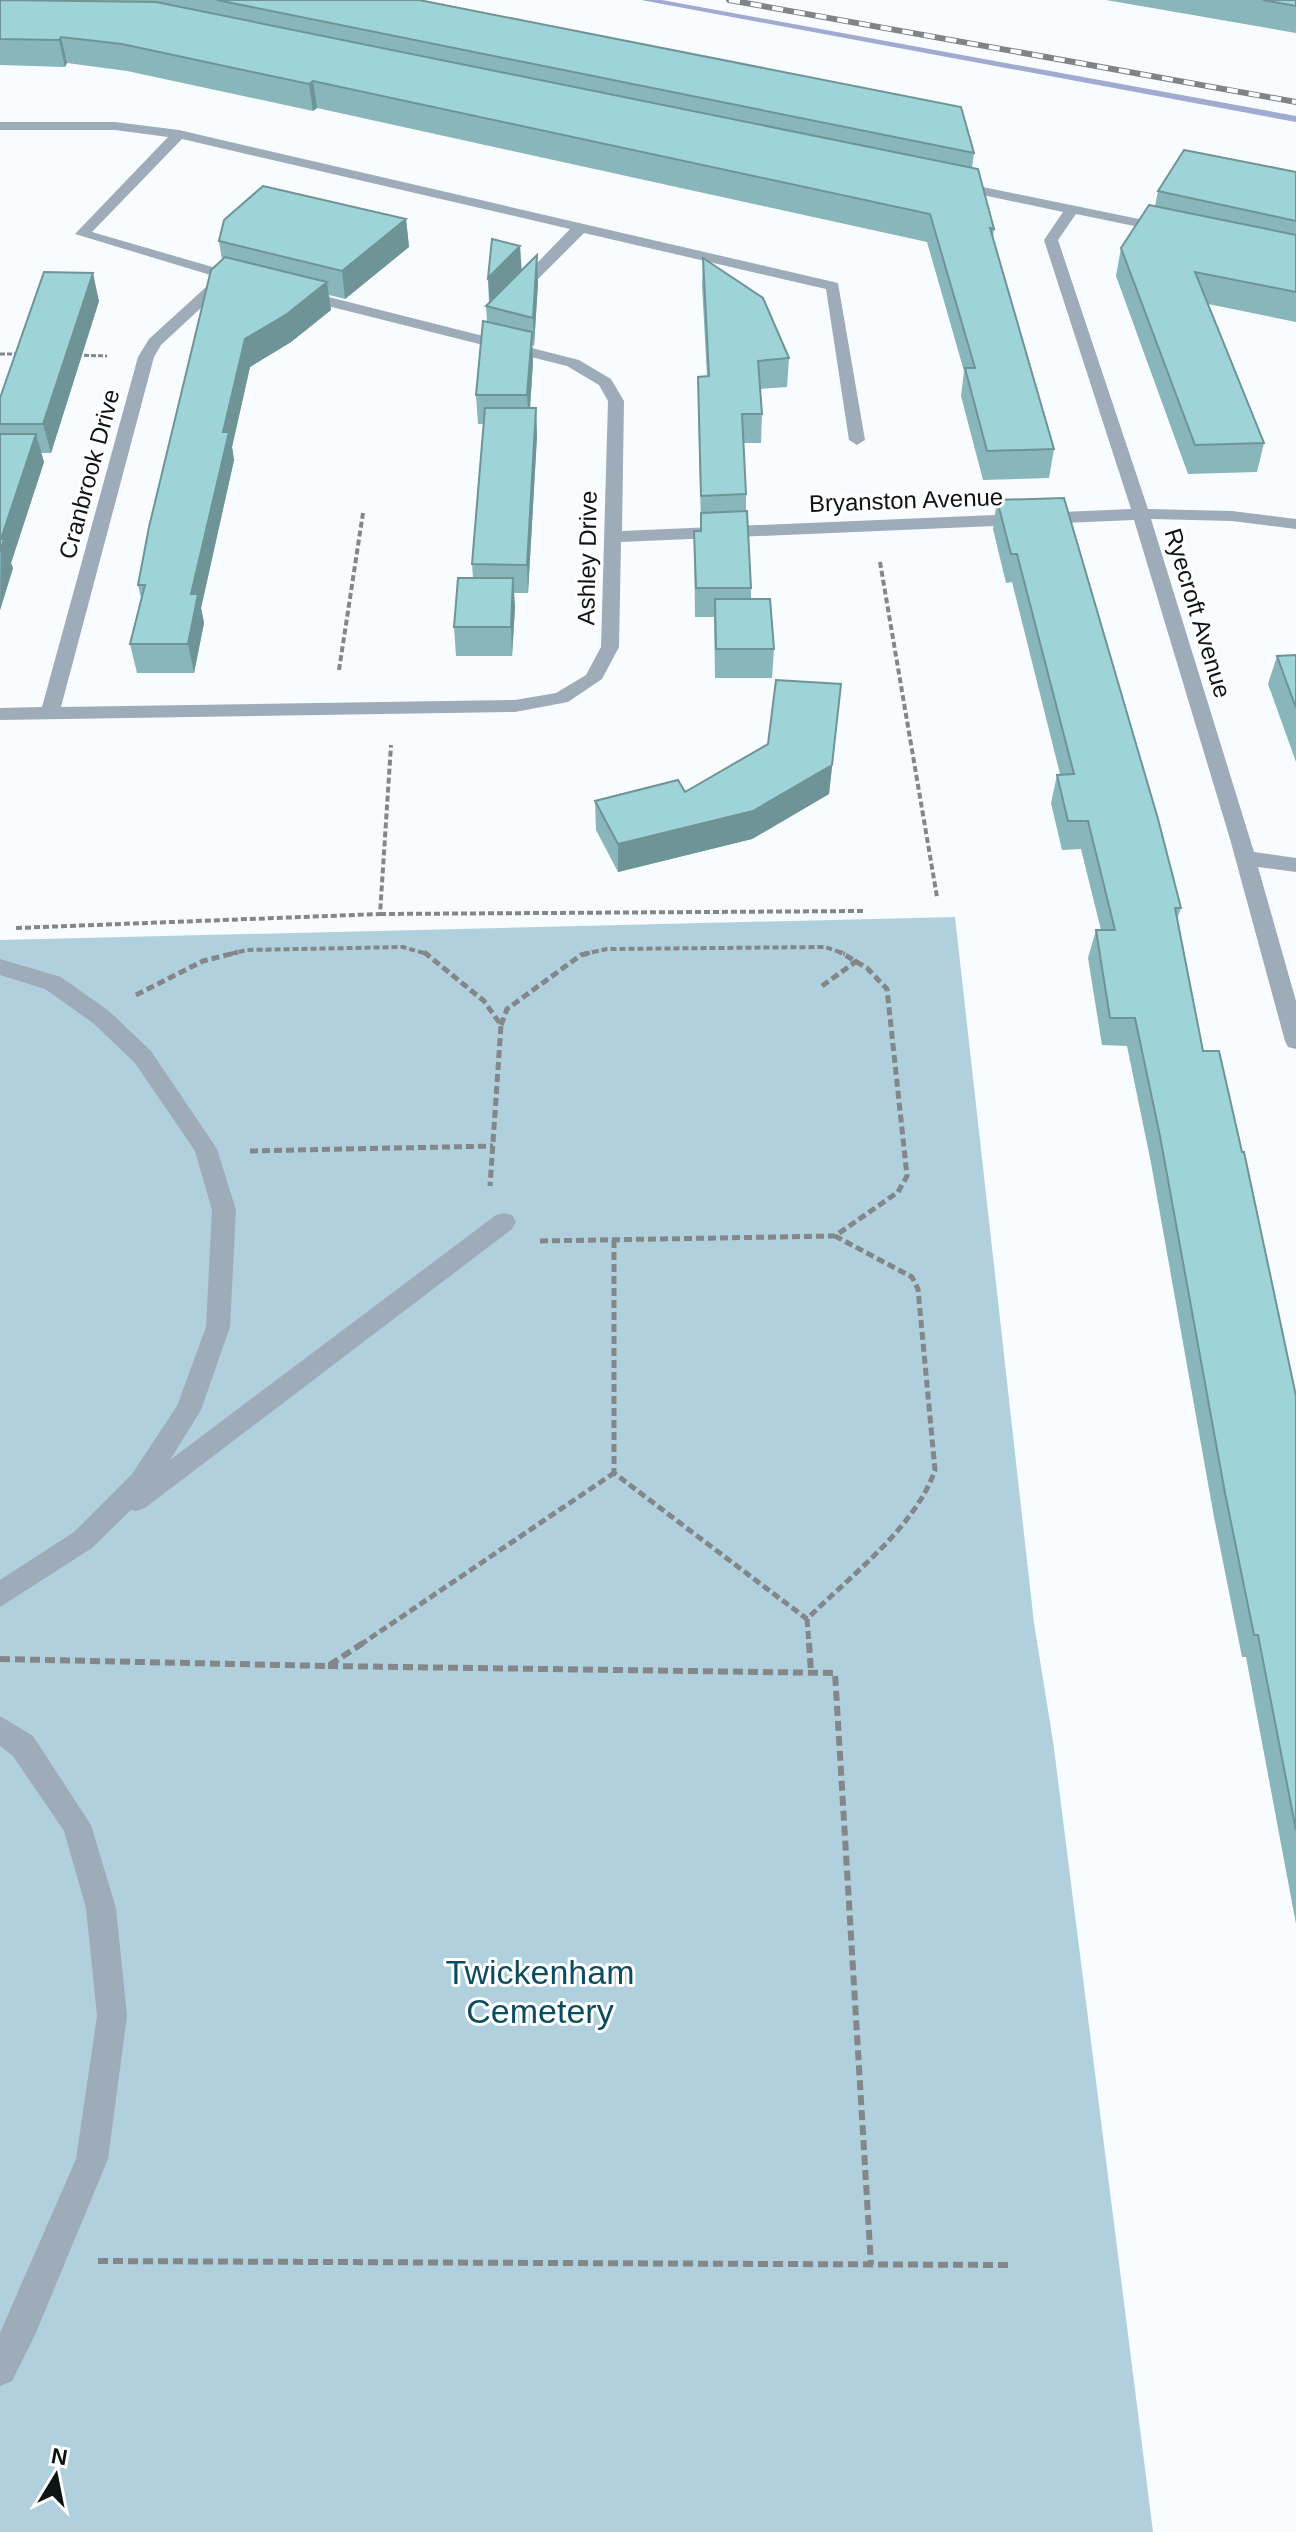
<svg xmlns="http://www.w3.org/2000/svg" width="1296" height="2532" font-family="Arial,sans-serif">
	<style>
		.green { fill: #b1d0dd }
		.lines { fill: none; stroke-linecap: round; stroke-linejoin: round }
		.stream { fill: #a1abd1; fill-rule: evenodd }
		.path-far3 { stroke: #838789; stroke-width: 3; stroke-dasharray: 5 2; stroke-linecap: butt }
		.path-far2 { stroke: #838789; stroke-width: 4; stroke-dasharray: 6 3; stroke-linecap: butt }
		.path-far1 { stroke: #838789; stroke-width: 5; stroke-dasharray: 8 4; stroke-linecap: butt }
		.path { stroke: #838789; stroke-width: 6; stroke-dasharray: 10 5; stroke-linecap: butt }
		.minor { fill: #9eabb9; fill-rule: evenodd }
		.rail-casing { stroke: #808486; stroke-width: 6 }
		.rail { stroke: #fff; stroke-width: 4; stroke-dasharray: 11; stroke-linecap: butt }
		.wall { fill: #88b6ba }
		.shaded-wall { fill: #6f9497 }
		.building { fill: #9ed4d8; stroke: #6f9497; stroke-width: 2 }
		.labels { text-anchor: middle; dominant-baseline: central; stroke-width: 6; stroke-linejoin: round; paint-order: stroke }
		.far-street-label { font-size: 24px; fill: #0f1314; stroke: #fff }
		.near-park-label { font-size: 34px; fill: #0c4c60; stroke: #fff }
	</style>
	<rect width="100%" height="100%" fill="#f8fcfe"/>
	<path class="green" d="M955,917L1034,1623L1053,1741L1153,2532H0V940Z"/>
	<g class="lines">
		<path class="stream" d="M641,0H662L1296,116V122Z"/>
		<path class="path-far3" d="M0,354H19
			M77,355L107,356"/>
		<path class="path-far2" d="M880,562L937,897
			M339,670L363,513
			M380,914L865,911
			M16,928L380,914L391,745
			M230,954L247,950L403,947L427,954
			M584,954L607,949L825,947L845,954"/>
		<path class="path-far1" d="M424,952L484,1001L501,1025L490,1186
			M822,986L858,960
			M136,995L203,961L238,952
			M501,1025L507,1009L581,955L593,952
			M250,1151L493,1146
			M614,1240V1473L807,1619C850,1576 915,1528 935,1470L918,1289L912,1277L835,1236
			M540,1241L835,1236L898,1192L907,1176L887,989L867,968L840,952
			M807,1619L809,1645
			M360,1645L614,1473"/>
		<path class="path" d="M809,1643L811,1672
			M0,1659L328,1666L363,1643
			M328,1666L835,1673L871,2265
			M98,2261L1008,2265"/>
		<path class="minor" d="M0,122H115L179,130L838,283L865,440L857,445L849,440L826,289L584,233L521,296L516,298L508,293L511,290L570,229L182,139L92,232L247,277L250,280L242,285L230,281L161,345L154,357L61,707L515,700L556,693L586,675L601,647L608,401L599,385L567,366L296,298V292L301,290L579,360L611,379L624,401L622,531L1131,509L1044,240L1063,212L954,189L947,185L954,181L1173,226L1175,229L1168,233L1076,214L1058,240L1148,509L1232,511L1296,519V529L1232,521L1151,519L1254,852L1296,858V872L1258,867L1296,1001V1049L1288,1047L1285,1041L1230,839L1134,520L621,542L619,647L602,679L568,702L515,712L0,720V708L42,707L138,357L149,339L217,277L75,234L168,137L115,130H0Z
			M0,959L61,977L109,1011L151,1051L217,1149L236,1210L230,1327L201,1410L170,1460L496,1215L504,1213L512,1215L516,1222L512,1229L145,1508L136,1511L131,1510L92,1548L0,1607V1580L74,1532L132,1474L177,1406L206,1327L212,1210L195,1151L135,1063L93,1023L45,989L0,975Z
			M0,1716L33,1736L91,1825L116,1908L127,2016L108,2159L35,2335L12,2381L0,2386V2333L76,2159L97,2016L86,1908L64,1831L13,1756L0,1746Z"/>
		<g class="rail-casing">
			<path id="rail" d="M729,0L1296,102"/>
		</g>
		<use href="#rail" class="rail"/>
	</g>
	<path class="wall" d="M0,0H419L974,153L972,168L994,229L993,238L1054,449L1049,478L983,480L961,396L964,371L927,242L317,108L313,111L127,71L67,63L65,67L0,65Z
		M1106,0H1296V33Z
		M1296,172V322L1208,304L1264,443L1257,472L1188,474L1116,276L1121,248L1155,206L1158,191Z
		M406,219L409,247L345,299L329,295L331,310L291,342L250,367L232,447L234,460L201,608L204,623L194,673H137L130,644L141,598L138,585L222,260L219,241Z
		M520,246L521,271L537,255L538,283L534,346L532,345L533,361L530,408H536L537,436L528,593H514L515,607L512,656H456L454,627L473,578L472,564L484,424H478L476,395L487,321L486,306L489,303L488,278Z
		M703,258L789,358L787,387L760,389L762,414L761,443H744L746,494V511L751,588V599L774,649L772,678H715L714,617H695L694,531H700L701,525L698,405V377L707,376L702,286Z
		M99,301L51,453H41L44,462L11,563L13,568L0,610V398Z
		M997,500L1181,908L1177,919L1203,1051L1296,1396V1924L1246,1657H1242L1214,1517L1151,1163L1127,1046L1102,1045L1088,958L1096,930H1101L1081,849L1062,850L1051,803L1057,775L1060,774L1012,582L1006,583L993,529Z
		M1296,655V762L1268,684L1277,656Z
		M838,713L829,794L752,839L618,872L596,830L595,801L685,792Z"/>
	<path class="shaded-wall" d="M61,37L67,63L65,67L59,40Z
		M313,81L317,108L313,111L309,84Z
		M406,219L409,247L345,299L342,271Z
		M520,246L522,274L490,306L488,278Z
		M537,255L538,283L534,346L533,318Z
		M93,273L99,301L51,453L43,424Z
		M327,282L331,310L291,342L250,367L232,447L234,460L201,608L204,623L194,673L188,644L191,594L223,432L245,339Z
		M532,332L533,361L529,424L527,395Z
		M536,408L537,436L528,593L527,565Z
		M36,434L44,462L11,563L13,568L0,610L1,539Z
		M513,578L515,607L512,656L511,627Z
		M841,684L829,794L752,839L618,872V844L753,811Z"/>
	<path class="building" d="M0,0L156,2L978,169L994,229L990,228L1054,449L987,451L965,368H975L930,214L313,81L309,84L122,44L61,37L59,40L0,39Z
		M217,0H419L961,107L974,153Z
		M1263,0H1296V6Z
		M1184,150L1296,172V221L1158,191Z
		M263,186L406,219L342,271L219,241L224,220Z
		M1149,205L1296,235V292L1195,272L1264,443L1195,445L1121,248Z
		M492,239L520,246L488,278Z
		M537,255L533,318L486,306Z
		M225,257L327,282L287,314L245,339L223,432H229L191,594H198L188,644H130L145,585H138L149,527L211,270Z
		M703,258L763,298L789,358L758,361L762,414H742L746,494L701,496L698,377L709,376Z
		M44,272L93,273L43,424H0V398Z
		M483,321L532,332L527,395H476Z
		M485,408H536L527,565L472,564Z
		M0,434H36L1,539H4L0,552Z
		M1064,498L1158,819L1181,908H1175L1203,1051H1219L1242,1152H1244L1296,1396V1830L1258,1635H1254L1225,1493L1160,1136L1135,1018H1110L1096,930H1115L1088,821H1068L1057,775L1074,774L1017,554H1011L997,500Z
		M747,511L751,588H696L694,531H701V513Z
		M458,578H513L511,627H454Z
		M715,599H770L774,649H716Z
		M1296,655V708L1277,656Z
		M776,680L841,684L832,765L753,811L618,844L595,801L678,780L685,792L768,744Z"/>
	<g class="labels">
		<g class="far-street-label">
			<text transform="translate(89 474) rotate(-75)">Cranbrook Drive</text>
			<text transform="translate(906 500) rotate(-2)">Bryanston Avenue</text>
			<text transform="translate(587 558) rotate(-89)">Ashley Drive</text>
			<text transform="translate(1198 613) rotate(73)">Ryecroft Avenue</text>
		</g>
		<g class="near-park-label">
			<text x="540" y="1972">Twickenham<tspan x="540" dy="39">Cemetery</tspan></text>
		</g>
	</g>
	<g transform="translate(56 2476) rotate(10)" stroke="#ffffff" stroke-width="6" paint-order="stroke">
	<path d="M0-6L14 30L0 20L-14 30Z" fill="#0f1314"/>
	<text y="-12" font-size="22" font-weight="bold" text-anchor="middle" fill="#0f1314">N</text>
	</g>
</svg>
